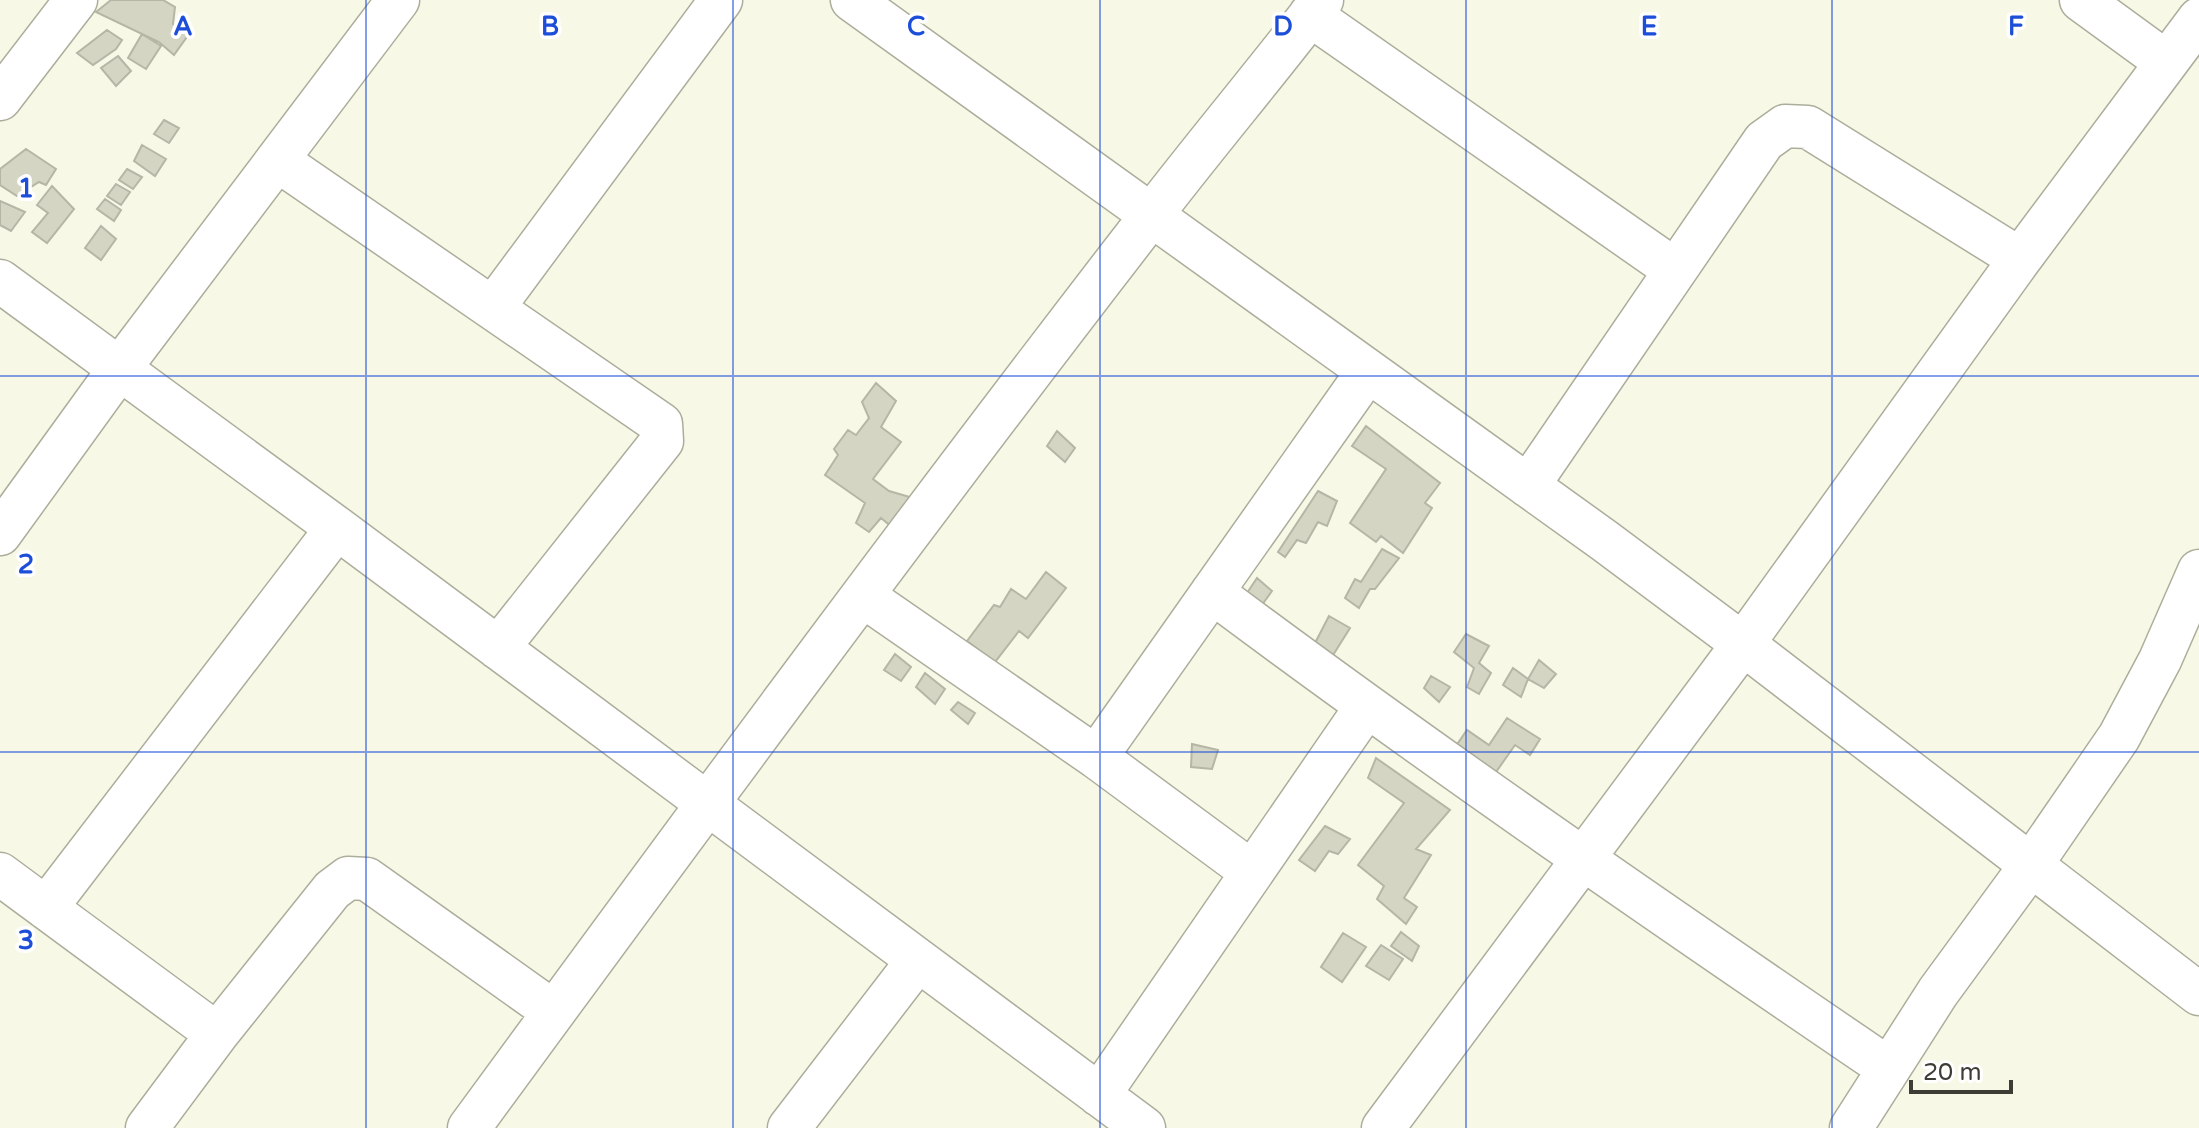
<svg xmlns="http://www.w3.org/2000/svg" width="2199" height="1128" font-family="'Varela Round',sans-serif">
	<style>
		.building { fill: #d5d5c4; stroke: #b5b6a5; stroke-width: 2 }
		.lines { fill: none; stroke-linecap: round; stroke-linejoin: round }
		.minor-casing { stroke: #adad9c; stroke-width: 45 }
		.minor { stroke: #fff; stroke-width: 42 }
		.grid { fill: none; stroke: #1d4ed8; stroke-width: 2; stroke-opacity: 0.55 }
		.grid-label { font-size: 26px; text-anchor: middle; font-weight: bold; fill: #1d4ed8; stroke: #fff; stroke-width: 7; stroke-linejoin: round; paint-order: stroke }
	</style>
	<rect width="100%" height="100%" fill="#f8f8e7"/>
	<path class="building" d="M111,0H163L175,7L173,24L189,34L174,55L159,42L96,12Z
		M107,30L122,40L116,49L93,65L77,53Z
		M142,34L161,46L146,69L128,58Z
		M118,56L131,71L116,86L101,68Z
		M164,120L179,128L169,143L154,134Z
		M142,145L166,159L155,176L134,161Z
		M26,149L56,169L46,185L39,182L17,196L0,185V169Z
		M127,169L142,177L133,189L119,180Z
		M116,184L130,192L121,205L107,196Z
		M52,186L74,209L47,243L32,232L48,213L37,205Z
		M105,199L121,210L114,221L97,209Z
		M0,201L25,212L11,231L0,225Z
		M101,226L116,239L101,260L85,248Z
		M876,383L896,401L881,427L901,442L873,479L889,491L910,497L893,528L881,518L869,532L856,523L865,503L825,475L838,455L834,449L848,430L856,435L869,418L862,402Z
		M1366,426L1440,483L1425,503L1432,508L1403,553L1381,536L1376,542L1350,523L1386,469L1352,446Z
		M1057,431L1075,448L1065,462L1047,446Z
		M1318,491L1337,501L1327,526L1318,522L1306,543L1297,540L1285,557L1278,552Z
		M1382,549L1399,558L1375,589H1370L1359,608L1345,598L1355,579L1361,582Z
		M1046,572L1066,588L1028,638L1019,631L995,662L967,641L994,605L1000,607L1011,589L1026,599Z
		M1257,578L1272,591L1259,609L1245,596Z
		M1329,616L1350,628L1330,660L1312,649Z
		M1466,634L1489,646L1479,663L1491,673L1479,694L1467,687L1474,668L1454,652Z
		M895,654L911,667L901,681L884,670Z
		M1539,660L1556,674L1544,688L1528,679Z
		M1513,668L1528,679L1521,697L1503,685Z
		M925,673L945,689L935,704L916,687Z
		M1431,676L1450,687L1439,702L1424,688Z
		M958,702L975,713L968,724L951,710Z
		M1507,718L1540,739L1530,755L1515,745L1489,782L1449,756L1467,730L1489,745Z
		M1192,744L1218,750L1212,769L1191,767Z
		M1376,758L1450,810L1416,849L1431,855L1404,898L1417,907L1406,924L1377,899L1384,886L1358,865L1404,803L1368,778Z
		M1325,826L1350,839L1338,854L1329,851L1315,871L1299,860Z
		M1401,932L1419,946L1412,961L1391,946Z
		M1343,933L1366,947L1342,982L1321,967Z
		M1381,945L1403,959L1389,980L1366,966Z"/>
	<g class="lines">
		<g class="minor-casing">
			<path id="minor" d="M852,0L1605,541L1743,644L2199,994
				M2081,0L2166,62
				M1310,15L1675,270
				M0,99L76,0
				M277,160L661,424L662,441L498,648
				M0,281L337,528L1144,1128
				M493,308L721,0
				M1528,486L1764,141L1785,126L1808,127L2020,259
				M0,534L120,368L398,0
				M1212,592C1433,757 1660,913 1888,1068
				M863,596L1096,757L1252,872
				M1096,757L1368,371
				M0,874L217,1034
				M46,908L337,528
				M1099,1095L1366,707
				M147,1128L217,1034L332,890L348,878L367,879L554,1012
				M469,1128C693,822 918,517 1150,217C1206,144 1266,73 1322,0
				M789,1128L918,960
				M1383,1128L1743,644L2020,259L2199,19
				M1851,1128L1938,992L2031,865L2119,737L2160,660L2199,571"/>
		</g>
		<use href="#minor" class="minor"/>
	</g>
	<path class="grid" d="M366,0V1128M733,0V1128M1100,0V1128M1466,0V1128M1832,0V1128M0,376H2199M0,752H2199"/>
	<g class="grid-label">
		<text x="183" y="35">A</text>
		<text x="550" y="35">B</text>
		<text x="916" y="35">C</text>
		<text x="1283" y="35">D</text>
		<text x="1649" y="35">E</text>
		<text x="2016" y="35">F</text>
		<text x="26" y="197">1</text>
		<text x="26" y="573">2</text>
		<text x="26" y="949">3</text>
	</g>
	<path d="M1911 1080v12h100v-12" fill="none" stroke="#3d3d36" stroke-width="4"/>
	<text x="1923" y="1080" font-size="24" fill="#3d3d36" stroke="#ffffff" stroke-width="6" paint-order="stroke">20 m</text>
</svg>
